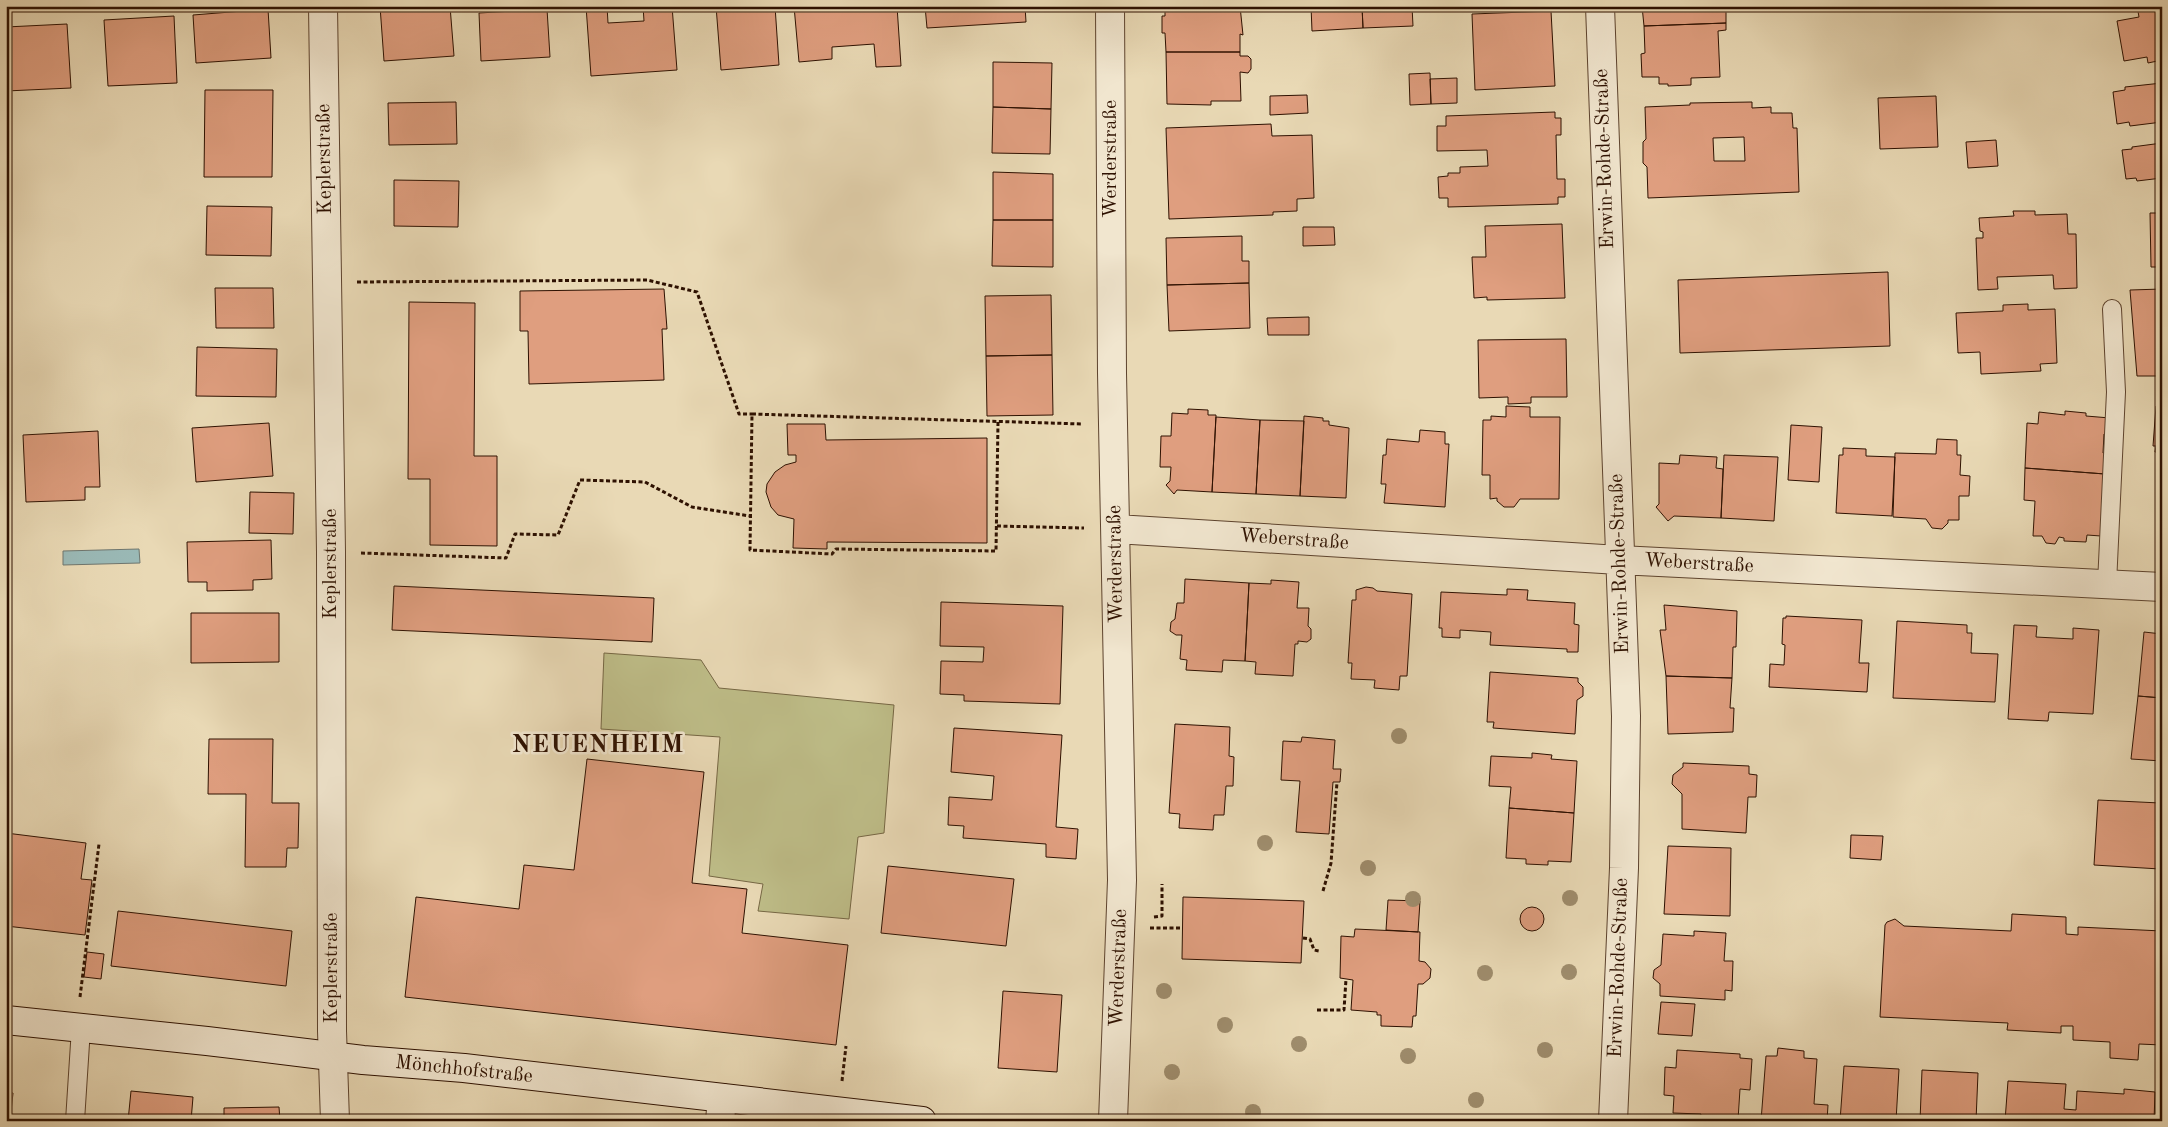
<svg xmlns="http://www.w3.org/2000/svg" width="2168" height="1127" font-family="'Old Standard TT',serif">
	<style>
		.green { fill: #bebd88; stroke: #766744 }
		.water { fill: #9ab9b6; stroke: #6f766e }
		.building { fill: #df9e7f; stroke: #2e1101; fill-rule: evenodd }
		.lines { fill: none; stroke-linecap: round; stroke-linejoin: round }
		.lane-casing { stroke: #5d432e; stroke-width: 20 }
		.street-casing { stroke: #5d432e; stroke-width: 30 }
		.secondary-casing { stroke: #2e1101; stroke-width: 30 }
		.path { stroke: #2e1101; stroke-width: 3; stroke-dasharray: 4 2.5; stroke-linecap: butt }
		.lane { stroke: #f1e6cf; stroke-width: 18 }
		.street { stroke: #f1e6cf; stroke-width: 28 }
		.secondary { stroke: #f1e6cf; stroke-width: 28 }
		.tree { fill: #9e8c6c }
		.labels { text-anchor: middle; dominant-baseline: central; stroke-width: 5; stroke-linejoin: round; paint-order: stroke }
		.street-label { font-size: 20px; fill: #2e1101; stroke: #f1e6cf }
		.district-label { font-size: 25px; font-weight: bold; letter-spacing: 1px; fill: #2e1101; stroke: #f1e6cf }
	</style>
	<rect width="100%" height="100%" fill="#e9d9b5"/>
	<filter id="stains"><feTurbulence type="fractalNoise" baseFrequency=".004" numOctaves="4"/><feColorMatrix values="0 0 0 0 .2 0 0 0 0 .09 0 0 0 0 .02 0 0 0 .5 -.17"/></filter>
	<radialGradient id="worn" r=".72"><stop offset=".6" stop-color="#630" stop-opacity="0"/><stop offset="1" stop-color="#630" stop-opacity=".3"/></radialGradient>
	<path class="green" d="M604,653L701,660L719,688L894,705L884,833L858,837L849,919L758,911L763,884L709,876L720,737L601,729Z"/>
	<path class="water" d="M139,549L140,563L63,565V551Z"/>
	<path class="building" d="M380,6H450L454,56L384,61Z
		M586,6H607L608,23L644,21L643,6H672L677,70L591,76Z
		M716,6H775L779,65L721,70Z
		M794,6H897L901,66L876,67L874,44L832,47V59L799,62Z
		M925,6H1025L1026,22L927,28Z
		M1165,6H1240L1243,35L1240,34V52H1166L1165,33H1162V16H1165Z
		M1311,6H1362L1363,28L1312,31Z
		M1362,6H1412L1413,26L1363,28Z
		M1642,6H1726V23L1644,26Z
		M2137,6H2162V60L2148,63L2147,57L2124,61L2117,21L2139,17Z
		M268,9L271,58L196,63L193,15Z
		M547,9L550,57L481,61L479,13Z
		M1551,11L1555,86L1475,90L1472,14Z
		M174,16L177,83L108,86L104,20Z
		M1726,23V30L1718,31L1720,77L1691,78V85L1668,86V84H1659V77H1642L1641,54L1645,53L1644,26Z
		M67,24L71,88L6,91V27Z
		M1166,52H1240V56H1248L1251,59V69L1248,73L1240,72L1241,101H1211V105L1167,104Z
		M993,62L1052,63L1051,109L993,107Z
		M1430,73L1431,104L1410,105L1409,74Z
		M1457,78V103L1431,104L1430,79Z
		M2162,83V122L2130,126L2129,122L2117,124L2113,92L2125,90V87Z
		M205,90H273L272,177H204Z
		M1307,95L1308,113L1270,115V96Z
		M1936,96L1938,147L1880,149L1878,98Z
		M456,102L457,144L389,145L388,103Z
		M1752,102V108L1771,107V113H1792L1793,128H1797L1799,192L1648,198L1647,167L1643,163V142L1646,139L1645,107L1690,105V103ZM1744,137L1745,161H1714L1713,138Z
		M993,107L1051,109L1050,154L992,153Z
		M1555,112V118H1561V135H1556L1557,179H1565V197H1558V204L1448,207V198H1439L1438,177L1448,176V173H1460V167L1488,166L1487,150L1437,151V126H1446V116Z
		M1271,124L1272,136L1312,135L1314,198L1297,199V211L1273,212V215L1169,219L1166,128Z
		M1996,140L1998,166L1968,168L1966,142Z
		M2162,143V178L2137,181L2136,178L2126,179L2122,150L2132,149V147Z
		M993,172L1053,174V220H993Z
		M394,180L459,181L458,227L394,226Z
		M207,206L272,207L271,256L206,255Z
		M2013,211H2035V215L2067,214L2068,234H2076L2077,288L2054,289L2053,275L1997,277L1998,289L1978,290L1976,238H1983V232L1980,231L1979,218L2014,216Z
		M2150,213H2162V267H2151Z
		M993,220H1053V267L992,266Z
		M1562,224L1565,298L1487,300V297L1474,298L1472,257H1486L1485,226Z
		M1303,227H1334L1335,245L1303,246Z
		M1242,236V261H1249V283L1167,285L1166,238Z
		M1888,272L1890,346L1680,353L1678,280Z
		M1249,283L1250,328L1169,331L1167,285Z
		M215,288H273L274,328H216Z
		M664,289L667,329H662L664,380L529,384L528,331H520V291Z
		M2162,289V376H2137L2130,290Z
		M1051,295L1052,355L986,356L985,296Z
		M409,302L475,303L474,456H497V546L430,545V479H408Z
		M2028,304V310L2055,309L2057,363L2040,364L2041,371L1981,374L1980,352L1958,353L1956,313L2003,311V305Z
		M1309,317V335H1268L1267,318Z
		M1566,339L1567,397H1531V403L1508,404V397L1479,398L1478,340Z
		M197,347L277,349L276,397L196,396Z
		M1052,355L1053,415L987,416L986,356Z
		M1506,406L1530,407V417H1560L1559,499H1520L1514,507H1504L1497,501V498L1490,499V475H1482L1483,420H1491V416L1506,417Z
		M2156,406H2162V452H2155L2156,446H2153Z
		M1188,409L1208,410V415H1216L1212,492L1177,490L1174,494L1166,485L1170,481L1171,467H1160L1161,436H1171L1172,413L1188,414Z
		M2065,411L2086,413V416L2110,418L2108,435L2104,434L2103,453H2107L2105,474L2025,468L2027,423L2038,424L2039,412L2065,415Z
		M1304,416L1323,418V421H1329V425L1349,428L1346,498L1300,496Z
		M1216,417L1260,420L1256,494L1212,492Z
		M1260,420L1304,421L1300,496L1256,494Z
		M269,423L273,476L196,482L192,428Z
		M787,424H825L826,440L987,438V543L827,542V549L793,548L794,519L778,515L771,507L766,492L767,484L775,472L785,465L796,462V455H788Z
		M1791,425L1822,427L1819,482L1788,480Z
		M1420,430L1445,432V444H1449L1445,507L1384,503L1386,484H1381L1383,455H1386L1387,439L1419,442Z
		M98,431L100,487H85V500L26,502L23,435Z
		M1937,439L1957,440V455H1961L1960,475L1970,476L1969,496H1959V520H1948V523L1942,529L1932,528L1926,519L1893,517L1895,453L1936,454Z
		M1843,448L1866,449V456L1895,457L1892,516L1836,513L1839,455H1843Z
		M1680,455L1717,457L1716,468L1723,469L1721,518L1674,516L1668,521L1656,507L1659,504V463L1679,464Z
		M1724,455L1778,457L1774,521L1721,518Z
		M2025,468L2105,474L2101,536L2087,535L2086,542L2064,541V538L2059,537L2055,544L2046,543L2042,536H2033L2035,501L2024,500Z
		M250,492L294,493L293,534L249,533Z
		M271,540L272,579L253,580V590L207,591V582H188L187,542Z
		M1185,579L1249,583L1245,661L1223,660L1222,672L1186,670L1187,660L1180,659L1182,635H1176L1170,631L1171,622L1175,619L1177,603H1184Z
		M1271,580L1299,582L1297,608H1309L1308,626L1311,629V639L1307,642L1298,641V644H1295L1293,676L1255,674L1256,662L1245,661L1249,583L1271,584Z
		M394,586L654,598L652,642L392,630Z
		M1366,587L1373,588L1377,591L1412,594L1407,676H1400L1399,690L1374,688L1375,680L1351,679L1352,663H1348L1352,600H1356V590Z
		M1507,589L1528,590L1527,600L1575,603L1574,624L1579,625L1578,652H1567V649L1490,645L1491,632L1460,630V638L1442,637V628H1439L1441,592L1507,595Z
		M941,602L1063,606L1060,704L964,701V695L940,694L941,661L983,662L984,647L940,646Z
		M1664,605L1737,611L1736,647H1733L1732,678L1666,676L1660,630H1666Z
		M191,613H279V662L191,663Z
		M1786,616L1862,620L1859,663H1869L1867,692L1769,687L1770,664L1784,665L1785,645L1782,644L1783,618H1786Z
		M1897,621L1967,625V633H1972L1971,653L1998,654L1995,702L1893,698Z
		M2014,625L2037,626L2036,637L2073,639V628L2099,630L2093,714L2049,712L2048,721L2008,719Z
		M2144,632L2162,634V698L2138,696Z
		M1490,672L1578,678V682L1583,687V696L1577,700L1575,734L1493,728L1494,722H1487Z
		M1666,676L1732,678L1730,708H1734L1733,732L1668,734Z
		M2138,696L2162,698V761L2131,759Z
		M1175,724L1230,727L1229,756L1234,757L1233,786H1226L1224,815H1214L1213,830L1179,828L1180,814L1169,813Z
		M954,728L1062,735L1056,827L1078,829L1076,859L1046,857V844L963,838L964,826L948,825L949,797L992,800L994,776L951,772Z
		M1302,737L1335,740L1333,769H1341L1340,782H1333L1329,834L1296,832L1300,781L1281,780L1283,741L1301,742Z
		M209,739H273L272,803H299L298,848H287L286,867H245L246,794H208Z
		M1532,753L1552,755L1551,759L1577,761L1574,813L1509,808L1511,787L1489,786L1491,756L1532,758Z
		M587,759L704,772L692,883L747,889L742,933L848,945L836,1045L405,997L416,897L519,909L524,865L574,870Z
		M1683,763L1749,766V774L1757,775L1756,797H1748L1746,833L1682,829V794L1672,784L1673,775L1683,767Z
		M2098,800L2160,803L2158,831H2162L2160,869L2094,865Z
		M1509,808L1574,813L1571,862L1548,861V865L1526,864V859L1506,858Z
		M6,833L86,843L81,879L92,880L85,935L6,926Z
		M1851,835L1883,836L1881,860L1850,858Z
		M1668,846L1731,848L1730,916L1664,914Z
		M888,866L1014,879L1006,946L881,933Z
		M1183,897L1304,901L1301,963L1182,959Z
		M1388,900L1420,901L1418,932L1386,930Z
		M1520 919a12 12 0 1 1 24 0a12 12 0 1 1-24 0Z
		M118,911L292,931L286,986L111,966Z
		M2012,914L2066,917V934L2078,935V927L2162,931V1045L2139,1044L2138,1060L2110,1058V1042L2073,1040V1026H2061V1033L2007,1030L2008,1023L1880,1017L1885,925L1887,922L1895,919L1904,926L2011,931Z
		M1355,929L1420,932L1419,961L1425,962L1431,969L1430,978L1423,984H1418L1416,1016H1413L1412,1027L1381,1026V1015H1377V1012L1351,1010L1353,980L1340,978L1341,936L1354,937Z
		M1694,931L1726,933L1724,961H1733L1732,991L1725,990V1000L1660,996V984L1653,978L1654,970L1661,965L1663,934L1694,936Z
		M87,952L104,954L101,979L84,977Z
		M1003,991L1062,995L1057,1072L998,1068Z
		M1661,1002L1695,1004L1692,1036L1658,1034Z
		M1778,1048L1804,1051V1058L1817,1059L1814,1104L1828,1105L1827,1121H1761L1766,1056H1777Z
		M1677,1050L1740,1054V1058L1752,1059L1750,1090L1740,1089L1738,1120L1713,1121L1700,1118L1701,1114L1673,1113L1674,1096L1664,1095L1665,1067L1676,1068Z
		M1844,1066L1899,1069L1896,1121H1840Z
		M1922,1070L1978,1073L1976,1121H1920Z
		M2008,1081L2066,1084L2064,1109L2076,1110L2077,1091L2124,1094V1089L2155,1092L2154,1121H2005Z
		M131,1091L193,1097L191,1121H128Z
		M6,1092L13,1093L10,1121H6Z
		M279,1107L280,1121H224V1108Z"/>
	<g class="lines">
		<g class="lane-casing">
			<path id="lane" d="M2107,584L2116,392L2112,309
				M75,1121L81,1028"/>
		</g>
		<g class="street-casing">
			<path id="street" d="M323,6L331,552L332,1031L335,1121
				M1110,6L1112,373L1122,880L1113,1121
				M1600,6L1626,716L1624,868L1613,1121
				M1116,529L1619,560L2162,587
				M720,1121L722,1098"/>
		</g>
		<g class="secondary-casing">
			<path id="secondary" d="M6,1020L207,1041L363,1060L464,1068L922,1121"/>
		</g>
		<path class="path" d="M357,282L647,280L697,292L739,414H752
			M998,422L996,551L836,549L832,554L750,550L752,414L1082,424
			M997,526L1084,528
			M361,553L506,558L515,534L558,535L580,480L645,482L692,507L750,516
			M1323,891L1331,863L1337,782
			M1154,917L1162,916V884
			M1150,928H1182
			M1303,938L1310,939L1314,950L1319,951
			M80,997L99,844
			M1317,1010H1344L1346,979
			M842,1081L846,1046"/>
		<use href="#lane" class="lane"/>
		<use href="#street" class="street"/>
		<use href="#secondary" class="secondary"/>
	</g>
	<g class="tree">
		<circle cx="1399" cy="736" r="8"/>
		<circle cx="1265" cy="843" r="8"/>
		<circle cx="1368" cy="868" r="8"/>
		<circle cx="1570" cy="898" r="8"/>
		<circle cx="1413" cy="899" r="8"/>
		<circle cx="1569" cy="972" r="8"/>
		<circle cx="1485" cy="973" r="8"/>
		<circle cx="1164" cy="991" r="8"/>
		<circle cx="1225" cy="1025" r="8"/>
		<circle cx="1299" cy="1044" r="8"/>
		<circle cx="1545" cy="1050" r="8"/>
		<circle cx="1408" cy="1056" r="8"/>
		<circle cx="1172" cy="1072" r="8"/>
		<circle cx="1476" cy="1100" r="8"/>
		<circle cx="1253" cy="1112" r="8"/>
	</g>
	<g class="labels">
		<g class="street-label">
			<text transform="translate(325 159) rotate(-91)">Keplerstraße</text>
			<text transform="translate(1111 159) rotate(-90)">Werderstraße</text>
			<text transform="translate(1605 159) rotate(-92)">Erwin-Rohde-Straße</text>
			<text transform="translate(1294 540) rotate(4)">Weberstraße</text>
			<text transform="translate(331 564) rotate(-90)">Keplerstraße</text>
			<text transform="translate(1116 564) rotate(-91)">Werderstraße</text>
			<text transform="translate(1620 564) rotate(-92)">Erwin-Rohde-Straße</text>
			<text transform="translate(1699 564) rotate(3)">Weberstraße</text>
			<text transform="translate(332 968) rotate(-90)">Keplerstraße</text>
			<text transform="translate(1119 968) rotate(-88)">Werderstraße</text>
			<text transform="translate(1619 968) rotate(-88)">Erwin-Rohde-Straße</text>
			<text transform="translate(464 1070) rotate(6)">Mönchhofstraße</text>
		</g>
		<g class="district-label">
			<text x="598" y="745">NEUENHEIM</text>
		</g>
	</g>
	<rect width="2168" height="1127" fill="none" stroke="#e9d9b5" stroke-width="25"/>
	<rect x="8" y="8" width="2153" height="1112" fill="none" stroke="#2e1101" stroke-width="2.5"/>
	<rect x="12" y="12" width="2143" height="1102" fill="none" stroke="#2e1101"/>
	<rect width="100%" height="100%" filter="url(#stains)"/>
	<rect width="100%" height="100%" fill="url(#worn)"/>
</svg>
